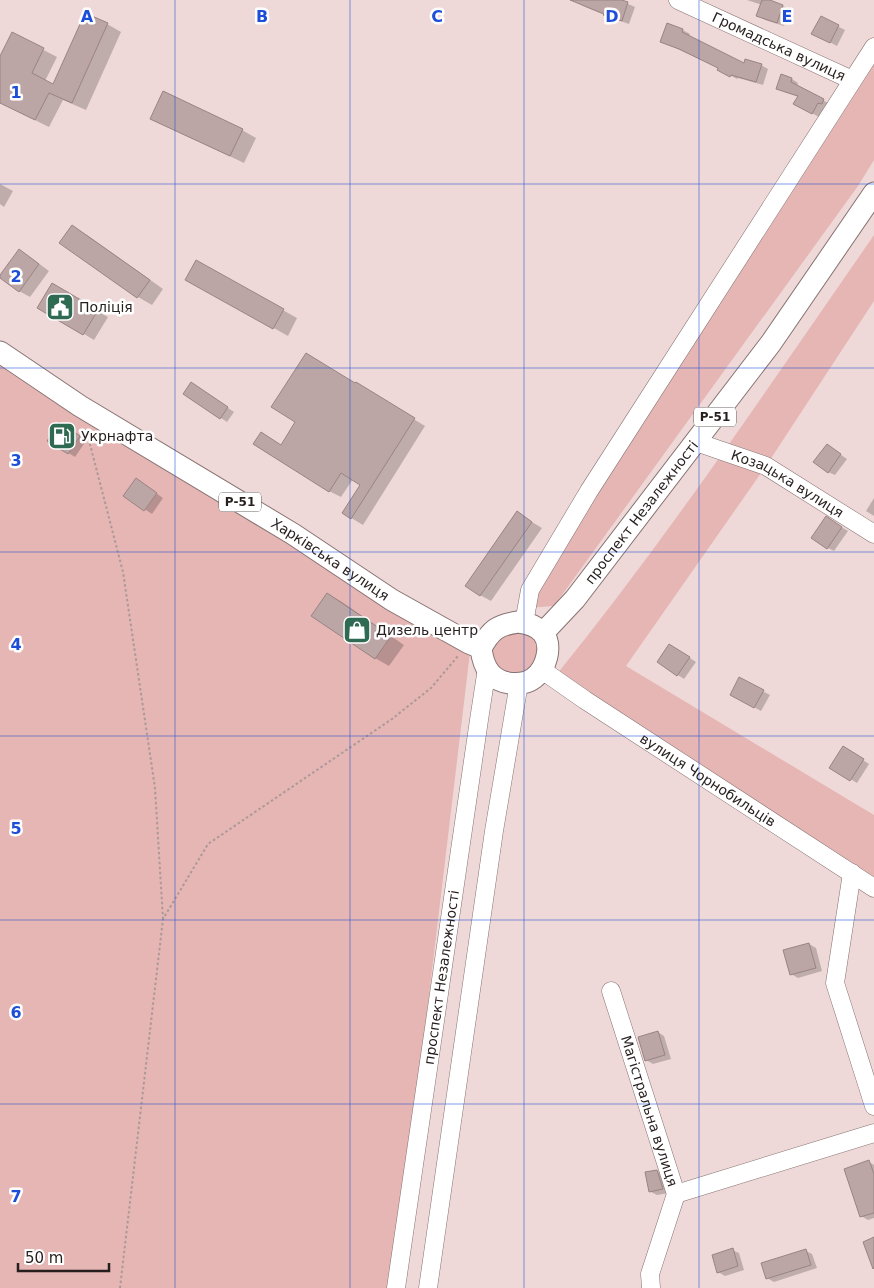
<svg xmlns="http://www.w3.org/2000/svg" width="874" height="1288" font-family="'DejaVu Sans',sans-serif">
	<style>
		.green { fill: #e5b6b4 }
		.shadow { fill: #0003 }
		.building { fill: #bca6a5; stroke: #998483 }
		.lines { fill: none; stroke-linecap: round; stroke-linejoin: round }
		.minor-casing { stroke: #867271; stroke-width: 19 }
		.major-casing { stroke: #867271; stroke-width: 23 }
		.path { stroke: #ab9998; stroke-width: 2; stroke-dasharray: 2.5 2.5; stroke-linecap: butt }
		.minor { stroke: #fff; stroke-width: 18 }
		.major { stroke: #fff; stroke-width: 21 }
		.grid { fill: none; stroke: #1d4ed8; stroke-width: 1; stroke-opacity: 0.55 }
		.labels { text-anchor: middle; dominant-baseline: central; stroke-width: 5; stroke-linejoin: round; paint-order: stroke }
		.shield { fill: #fff; stroke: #686262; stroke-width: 1 }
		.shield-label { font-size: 12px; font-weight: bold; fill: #271e1e }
		.street-label { font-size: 14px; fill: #271e1e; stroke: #fff }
		.poi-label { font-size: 14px; fill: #271e1e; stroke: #fff; text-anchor: start }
		.grid-label { font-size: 16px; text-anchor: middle; font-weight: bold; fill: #1d4ed8; stroke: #fff; stroke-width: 5; stroke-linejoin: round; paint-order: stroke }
	</style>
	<rect width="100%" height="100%" fill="#efd9d8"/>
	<path class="green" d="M874,47V160L858,186L554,606L526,608Z
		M874,235V301L766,466L626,666L874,815V888L553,679C668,537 770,385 874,235Z
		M0,352L471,644L394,1288H0Z
		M538,629L542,670L499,680L485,641L489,635Z"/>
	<path class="shadow" d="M574,0H619L635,7L629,24L612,18L583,6Z
		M747,0H766L783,6L789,10L784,26L765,20L758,16L762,5Z
		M821,18L845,30L837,46L820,37Z
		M107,24L121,32L86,110L63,100L49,127L0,103V58L13,34L57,57L45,81L54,85Z
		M668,24L683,30L690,34L688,37L745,65H761L768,69L763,85L738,78L737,79L719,69L720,68L662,42Z
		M792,79L798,83L797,86L830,104L829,107L825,106L819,117L795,104L799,97L784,92L778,88Z
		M166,126L242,130L256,138L244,163Z
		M0,184L13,191L4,207L0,204Z
		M73,227L87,235L163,289L152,305L138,297L61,243Z
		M20,251L30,257L49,271L30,297L19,291Z
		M197,262L297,318L288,336L187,279Z
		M53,284L108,317L94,340L39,307Z
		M198,388L234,412L227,422L185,394Z
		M368,391L425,426L363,525L343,513L361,484L353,479L341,497L329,491L282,446Z
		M66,428L86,441L75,457L49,441Z
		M834,450L847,459L835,475L828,472Z
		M143,484L163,498L152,514L125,496Z
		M874,498V516L866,511Z
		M517,513L542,528L491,601L480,595Z
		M826,518L848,531L834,551L828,548Z
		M328,594L342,602L404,645L389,666L375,658L313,616Z
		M676,649L696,662L684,679L658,662Z
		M740,679L770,695L761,711L731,695Z
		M843,747L869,764L857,783L831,767Z
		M809,944L816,948L822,971L798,978L791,974Z
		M658,1032L664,1036L671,1059L653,1064L646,1060Z
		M869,1162L874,1165V1218L868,1220L861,1216Z
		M657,1171L664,1175L669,1193L657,1195L651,1192Z
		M732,1250L739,1253L744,1270L725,1276L718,1272Z
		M806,1251L812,1254L817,1268L774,1282L767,1278Z"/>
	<path class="building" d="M570,0H622L628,2L622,21L603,15L604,14Z
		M762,0H770L783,5L777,23L756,16Z
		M85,13L108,23L72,103L49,93L35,120L0,103V56L12,32L44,48L32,73L53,84Z
		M821,16L839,25L830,43L811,34Z
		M667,23L683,29L682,32L744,63L745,59L762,64L756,82L731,75L730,77L717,70L718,68L679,49L660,42Z
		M781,74L792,78L791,82L824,99L822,104L818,103L812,114L793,104L798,96L776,89Z
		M163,91L243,129L230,156L150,119Z
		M72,225L150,280L137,298L59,243Z
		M19,249L39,264L19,292L0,278V275Z
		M196,260L284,309L273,329L185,280Z
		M52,283L98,310L83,335L37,308Z
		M306,353L355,383L356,382L415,418L351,519L342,513L360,485L341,473L329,492L253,444L261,432L281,445L295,422L271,407Z
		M191,382L228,407L220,419L183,394Z
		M59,422L80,436L68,454L47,441Z
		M827,444L841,454L828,473L813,462Z
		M136,478L157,493L144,511L123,496Z
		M517,511L532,522L480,596L465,586Z
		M826,516L842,527L827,549L811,538Z
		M327,593L391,636L375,659L311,616Z
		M669,644L690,657L677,676L657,662Z
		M739,677L764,690L754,708L730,695Z
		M843,746L864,759L850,781L829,768Z
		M809,943L816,968L790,975L783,950Z
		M658,1031L665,1055L645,1061L638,1037Z
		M869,1160L874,1174V1213L860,1217L844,1169Z
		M657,1170L663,1189L649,1192L645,1172Z
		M874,1237V1268L873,1269L863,1242Z
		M733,1248L738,1266L717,1273L712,1255Z
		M806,1249L811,1265L766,1279L761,1263Z"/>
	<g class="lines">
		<g class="minor-casing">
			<g id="minor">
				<path id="s1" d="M678,0L852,80"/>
				<path id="s2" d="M696,442L766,466L874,534"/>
				<path d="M524,623L530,590L589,491L874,47"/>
				<path id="s3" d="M542,670L585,700L874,888"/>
				<path d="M852,873L835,983L874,1106"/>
				<path id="s4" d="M611,991L676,1194L650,1274L651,1288"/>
				<path d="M676,1194L874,1133"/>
				<path id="s5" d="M396,1288L479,720L487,668"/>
				<path d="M428,1288L494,831L519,683"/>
			</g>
		</g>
		<g class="major-casing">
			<g id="major">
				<path id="s6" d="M0,352L80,406L293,534L392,600L469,643L481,648"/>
				<path d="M518,622C527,623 536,625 543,633C553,646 546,669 534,678C522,687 500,685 490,673C484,666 482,657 481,648C491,630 497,625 518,622Z"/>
				<path id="s7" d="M543,633L575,599L771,343L874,193"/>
			</g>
		</g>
		<path class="path" d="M86,429L123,572L155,788L163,919
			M120,1288L163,919L208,844L392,719L431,688L458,656"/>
		<use href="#minor" class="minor"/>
		<use href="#major" class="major"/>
	</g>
	<path class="grid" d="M175,0V1288M350,0V1288M524,0V1288M699,0V1288M0,184H874M0,368H874M0,552H874M0,736H874M0,920H874M0,1104H874"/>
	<defs>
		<g id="civic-square" transform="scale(1.4375)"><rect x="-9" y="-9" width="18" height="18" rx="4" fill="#2f6a53" stroke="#fff"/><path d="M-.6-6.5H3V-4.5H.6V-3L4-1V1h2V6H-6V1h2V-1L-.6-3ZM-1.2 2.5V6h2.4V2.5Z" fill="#fff"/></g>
		<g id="fuel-square" transform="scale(1.4375)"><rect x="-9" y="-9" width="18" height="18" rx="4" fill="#2f6a53" stroke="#fff"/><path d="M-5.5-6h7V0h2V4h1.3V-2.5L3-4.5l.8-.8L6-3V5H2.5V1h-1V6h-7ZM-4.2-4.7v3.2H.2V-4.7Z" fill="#fff"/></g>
		<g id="shop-square" transform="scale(1.4375)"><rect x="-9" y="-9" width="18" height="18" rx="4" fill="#2f6a53" stroke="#fff"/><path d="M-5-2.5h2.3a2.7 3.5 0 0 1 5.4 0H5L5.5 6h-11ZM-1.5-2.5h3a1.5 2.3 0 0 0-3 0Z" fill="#fff"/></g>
	</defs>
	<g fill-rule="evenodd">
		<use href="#civic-square" x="60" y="307"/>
		<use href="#fuel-square" x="62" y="436"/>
		<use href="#shop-square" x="357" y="630"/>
	</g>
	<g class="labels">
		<g class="shield">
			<rect x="694" y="407.5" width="42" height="19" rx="4"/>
			<rect x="219" y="492.5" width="42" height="19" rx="4"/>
		</g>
		<g class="shield-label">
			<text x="715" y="417">Р-51</text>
			<text x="240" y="502">Р-51</text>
		</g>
		<g class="street-label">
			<text stroke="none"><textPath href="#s1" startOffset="111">Громадська вулиця</textPath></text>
			<text stroke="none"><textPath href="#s2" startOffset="101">Козацька вулиця</textPath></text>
			<text stroke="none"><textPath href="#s7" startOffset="156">проспект Незалежності</textPath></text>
			<text stroke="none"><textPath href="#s6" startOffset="390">Харківська вулиця</textPath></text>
			<text stroke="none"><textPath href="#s3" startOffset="199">вулиця Чорнобильців</textPath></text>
			<text stroke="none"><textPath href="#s5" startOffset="314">проспект Незалежності</textPath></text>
			<text stroke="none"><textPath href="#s4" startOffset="126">Магістральна вулиця</textPath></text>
		</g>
		<g class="poi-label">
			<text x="79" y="307">Поліція</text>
			<text x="81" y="436">Укрнафта</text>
			<text x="376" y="630">Дизель центр</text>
		</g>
	</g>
	<g class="grid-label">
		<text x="87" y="22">A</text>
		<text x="262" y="22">B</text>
		<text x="437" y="22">C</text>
		<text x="612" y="22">D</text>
		<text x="787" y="22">E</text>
		<text x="16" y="98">1</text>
		<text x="16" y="282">2</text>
		<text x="16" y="466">3</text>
		<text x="16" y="650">4</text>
		<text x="16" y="834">5</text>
		<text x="16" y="1018">6</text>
		<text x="16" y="1202">7</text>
	</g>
	<path d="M18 1263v8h91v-8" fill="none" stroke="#271e1e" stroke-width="2.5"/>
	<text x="25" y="1263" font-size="15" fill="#271e1e" stroke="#ffffff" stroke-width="4" paint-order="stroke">50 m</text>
</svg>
